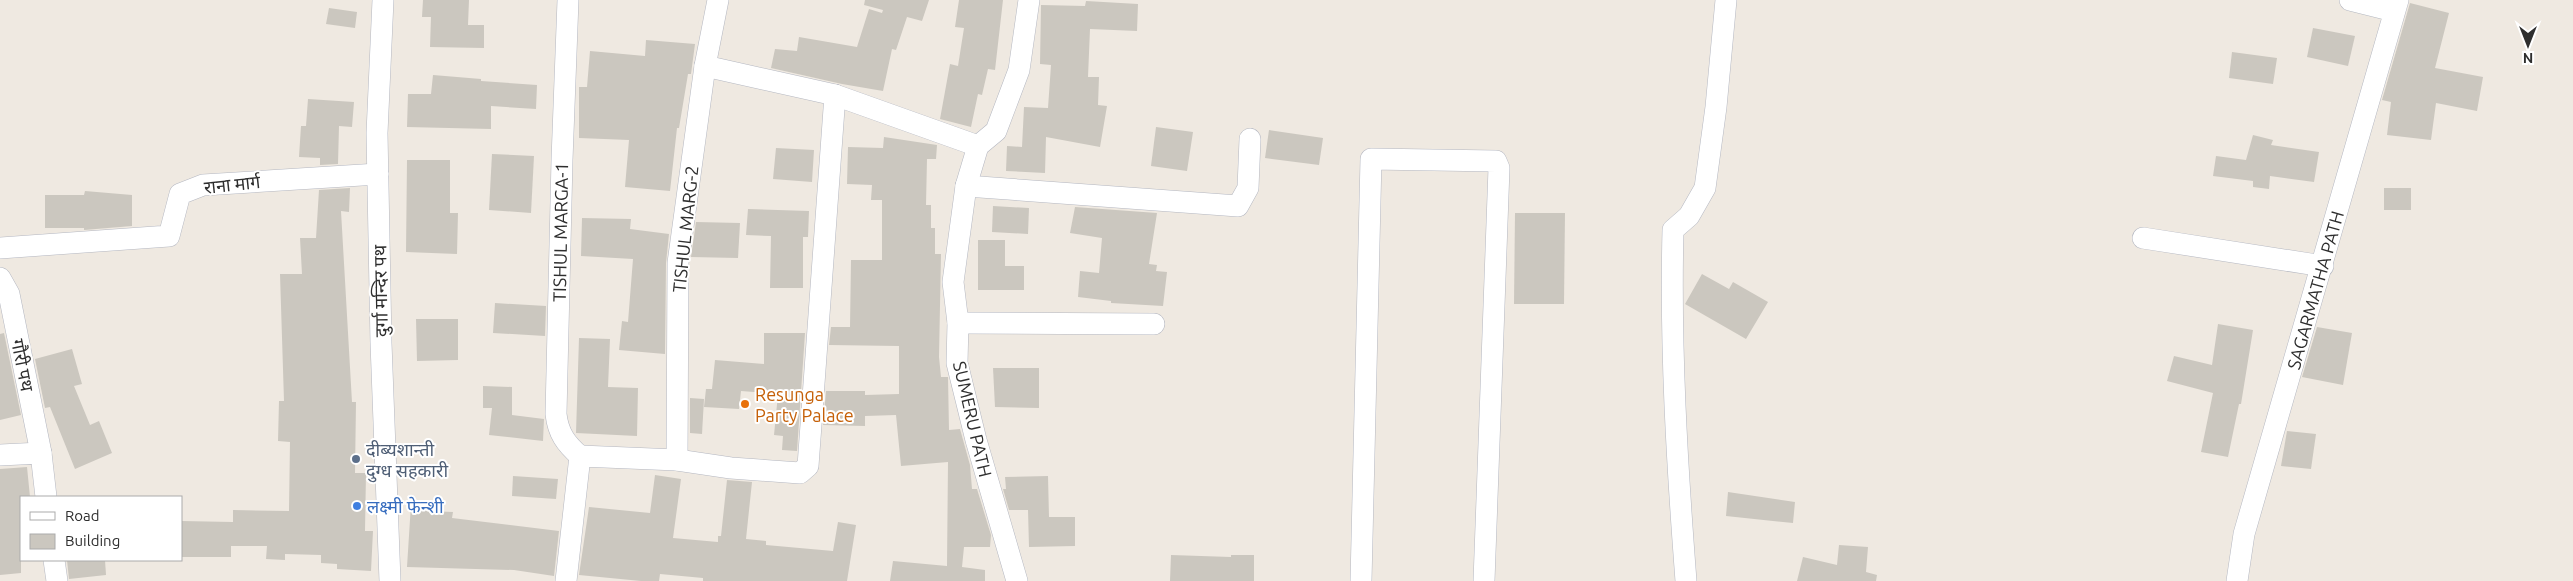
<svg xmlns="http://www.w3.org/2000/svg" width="2573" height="581" font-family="Ubuntu,'Noto Sans Devanagari',sans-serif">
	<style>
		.building { fill: #cbc7bf }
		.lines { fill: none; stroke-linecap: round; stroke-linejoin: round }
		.minor-casing { stroke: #b4b7c1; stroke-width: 22 }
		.minor { stroke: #fff; stroke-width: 21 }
		.food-dot { fill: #e8710a; stroke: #fff; stroke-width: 2 }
		.service-dot { fill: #5c6f8a; stroke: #fff; stroke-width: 2 }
		.shop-dot { fill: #3f7fe0; stroke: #fff; stroke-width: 2 }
		.labels { text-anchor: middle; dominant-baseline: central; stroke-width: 4; stroke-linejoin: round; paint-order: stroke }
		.street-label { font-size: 18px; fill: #2e2e2e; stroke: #fff }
		.food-label { font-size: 18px; fill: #c56008; stroke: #fff; text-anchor: start }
		.service-label { font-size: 18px; fill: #4e5e75; stroke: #fff; text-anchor: start }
		.shop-label { font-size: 18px; fill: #366cbe; stroke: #fff; text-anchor: start }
	</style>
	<rect width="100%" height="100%" fill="#efe9e1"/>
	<g class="building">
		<path d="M423,0H469L468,25H484V48L430,47L431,17H422Z"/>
		<path d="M865,0H929L922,21L907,17L896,50L892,49L883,91L842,84L771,68L775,49L797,51L799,37L857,47L869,9L882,13L883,10L864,5Z"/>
		<path d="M959,0H1003L995,70L988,69L982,95L978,94L971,127L940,119L950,64L958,66L964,28L955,27Z"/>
		<path d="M1086,1L1138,4L1137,31L1090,29L1088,77H1099L1098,105L1107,106L1100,147L1046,137L1045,173L1006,171L1007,146L1022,147L1024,107L1048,108L1051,65L1040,64L1041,5L1085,6Z"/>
		<path d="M2410,3L2449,13L2435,68L2483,77L2477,111L2436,103L2431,140L2387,135L2391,102L2382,100Z"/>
		<path d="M329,8L357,12L355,28L326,24Z"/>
		<path d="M2313,28L2355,36L2348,66L2307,57Z"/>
		<path d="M646,40L695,44L691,74H688L679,128H677L670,191L625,187L629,140L579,138V87H587L590,51L645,56Z"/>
		<path d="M2232,52L2277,58L2273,84L2229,78Z"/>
		<path d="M433,75L481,79V81L537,85L536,109L491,106V129L407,127L408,94H431Z"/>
		<path d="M308,99L354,102L352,127L339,126L338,164L320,165V158L299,157L301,126H306Z"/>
		<path d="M1156,127L1193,132L1187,171L1151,166Z"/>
		<path d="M1269,130L1323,138L1319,165L1265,158Z"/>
		<path d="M2253,135L2273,140L2271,145L2319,152L2314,182L2270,176L2269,189L2253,187V181L2213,176L2216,156L2246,160Z"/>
		<path d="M884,137L937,145L936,159H927L926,205H931V228H935V254H941L939,357L941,377H948L949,430L960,429L970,465L972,489H977L991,535L990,547H964L962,567L985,570V581H890L893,561L947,566L948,462L901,466L896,415L865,416V426L823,425L826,391H865V395L899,394V346L829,345L831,327H850L851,260H882V200H871L872,185L847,184L848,147L883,148Z"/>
		<path d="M776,148L814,150L812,182L773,179Z"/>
		<path d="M492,154L534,156L531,213L489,210Z"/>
		<path d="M407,160H450V213H458L457,254L406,252Z"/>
		<path d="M350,188L349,212L341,211L352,402H356L355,473H366L365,531H373L371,571L337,569V564L321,563V555L285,554V560L266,559L267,546H231V557H181V521L233,522V510L289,511L290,442L278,441L279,401H284L280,274H302L300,238H316L319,190Z"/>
		<rect x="2384" y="188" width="27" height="22"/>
		<path d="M85,191L132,195V226L84,230V228H45V195H84Z"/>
		<path d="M993,206L1029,208L1028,234L992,232Z"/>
		<path d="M1075,207L1157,213L1149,264L1157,265L1156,271L1167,272L1163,306L1111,303V301L1078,297L1080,271L1099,273L1102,238L1070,233Z"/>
		<path d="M748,209L809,211L808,237H803V288H770L771,236L746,235Z"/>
		<path d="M1515,213H1565L1564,304H1514Z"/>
		<path d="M582,218L631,219L630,229L669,234L666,263L665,354L619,350L622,321L628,322L633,259L581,256Z"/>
		<path d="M696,222L740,223L738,258L691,257Z"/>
		<path d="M978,240H1005V266H1024V290H978Z"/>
		<path d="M1702,274L1729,289L1733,282L1768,302L1746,339L1685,304Z"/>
		<path d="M495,303L546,306L545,336L493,333Z"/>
		<path d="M416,319H458V360L417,361Z"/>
		<path d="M2218,324L2253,330L2241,404H2239L2228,457L2201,452L2213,393L2167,381L2174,356L2212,365Z"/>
		<path d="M2317,327L2352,333L2343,385L2302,377Z"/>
		<path d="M4,333L21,415L0,420V334Z"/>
		<path d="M764,333H805L797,451L782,450L783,436L774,435L778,394L741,391L739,409L704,407L706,389H712L715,360L764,364Z"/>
		<path d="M579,338L610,339L608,387L638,388L637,436L576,433Z"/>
		<path d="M72,349L82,384L74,386L90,425L99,421L112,453L75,469L50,407L45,408L35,359Z"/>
		<path d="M993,368H1039V408L995,407Z"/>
		<path d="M483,386L512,387V415L544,419L543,441L489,435L492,408H483Z"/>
		<path d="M690,398L704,399L702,434L690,433Z"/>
		<path d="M2287,431L2316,434L2311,469L2281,466Z"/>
		<path d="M27,467L30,497H21V573L0,575V469Z"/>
		<path d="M655,475L681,479L673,538L718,542V536H721L727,480L752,482L746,539L766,541V545L833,551L838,522L856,525L847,581H703V578L660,574L659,581H641L579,575L589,507L650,513Z"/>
		<path d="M513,476L558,479L556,499L512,496Z"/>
		<path d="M1048,476L1049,517H1075V546L1029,547L1028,510H1009L1003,489H1006L1005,477Z"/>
		<path d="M1728,492L1795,502L1793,523L1726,516Z"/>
		<path d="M411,504L427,505V511L453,512L452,518L559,531L554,576L514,570L407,567Z"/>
		<path d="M1839,545L1868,547L1866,572L1877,575L1876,581H1797L1803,557L1837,565Z"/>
		<path d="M1171,555L1231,557V555H1254V581H1170Z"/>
		<path d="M67,560H105L106,575L69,579Z"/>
	</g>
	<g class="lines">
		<defs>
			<g id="minor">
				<path d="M383,0L377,133L381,343L390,581"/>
				<path d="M568,0L562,160L556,414C558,433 566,444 580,456"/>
				<path d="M2350,0L2394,11"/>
				<path d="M705,66L835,95L978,146"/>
				<path d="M966,186L1238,206L1248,188L1250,139"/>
				<path d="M2143,238L2323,266"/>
				<path d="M0,248L169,236L180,194L203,185L378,174"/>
				<path d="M0,278L9,294L41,453"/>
				<path d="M958,323L1154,324"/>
				<path d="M0,455L41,453L46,497"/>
				<path d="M677,460L678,263L705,66L718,0"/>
				<path d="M54,560L57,581"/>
				<path d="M566,581L580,456L677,460L731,468L800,473L808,466L835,95"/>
				<path d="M1017,581L976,440L957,363L958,323L953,282L966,186L978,146L996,131L1019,70L1029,0"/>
				<path d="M1361,581L1371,159L1496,161L1499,168L1484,581"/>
				<path d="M1686,581C1677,464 1670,347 1673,230L1689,216L1705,188L1716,107L1726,0"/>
				<path d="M2237,581L2244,534L2398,0"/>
			</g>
		</defs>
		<use href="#minor" class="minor-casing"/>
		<use href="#minor" class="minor"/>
	</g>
	<circle class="food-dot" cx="745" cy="404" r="5"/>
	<circle class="service-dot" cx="356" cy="459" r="5"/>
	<circle class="shop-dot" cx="357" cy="506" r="5"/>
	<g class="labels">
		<g class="street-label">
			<text transform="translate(232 184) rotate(-6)">राना मार्ग</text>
			<text transform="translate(685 229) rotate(-84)">TISHUL MARG-2</text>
			<text transform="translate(560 232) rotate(-89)">TISHUL MARGA-1</text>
			<text transform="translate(2315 290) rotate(-74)">SAGARMATHA PATH</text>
			<text transform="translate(380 291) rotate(-91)">दुर्गा मन्दिर पथ</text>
			<text transform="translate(23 365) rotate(79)">गौरी पथ</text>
			<text transform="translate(973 419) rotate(77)">SUMERU PATH</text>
		</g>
		<g class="food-label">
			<text x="755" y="394">Resunga<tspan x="755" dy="21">Party Palace</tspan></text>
		</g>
		<g class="service-label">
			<text x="366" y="449">दीब्यशान्ती<tspan x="366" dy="21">दुग्ध सहकारी</tspan></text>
		</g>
		<g class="shop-label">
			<text x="367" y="506">लक्ष्मी फेन्शी</text>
		</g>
	</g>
	<rect x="20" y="496" width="162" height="65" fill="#ffffff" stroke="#ababab"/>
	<rect x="30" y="512" width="25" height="8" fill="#ffffff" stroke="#ababab"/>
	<text x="65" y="521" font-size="15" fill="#2e2e2e">Road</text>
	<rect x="30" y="534" width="25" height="15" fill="#cbc7bf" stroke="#ababab"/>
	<text x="65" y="546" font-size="15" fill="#2e2e2e">Building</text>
	<g transform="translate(2528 45) rotate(180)" stroke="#ffffff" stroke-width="4" paint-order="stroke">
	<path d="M0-4L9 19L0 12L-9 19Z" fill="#2e2e2e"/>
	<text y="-8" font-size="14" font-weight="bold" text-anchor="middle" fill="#2e2e2e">N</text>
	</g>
</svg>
